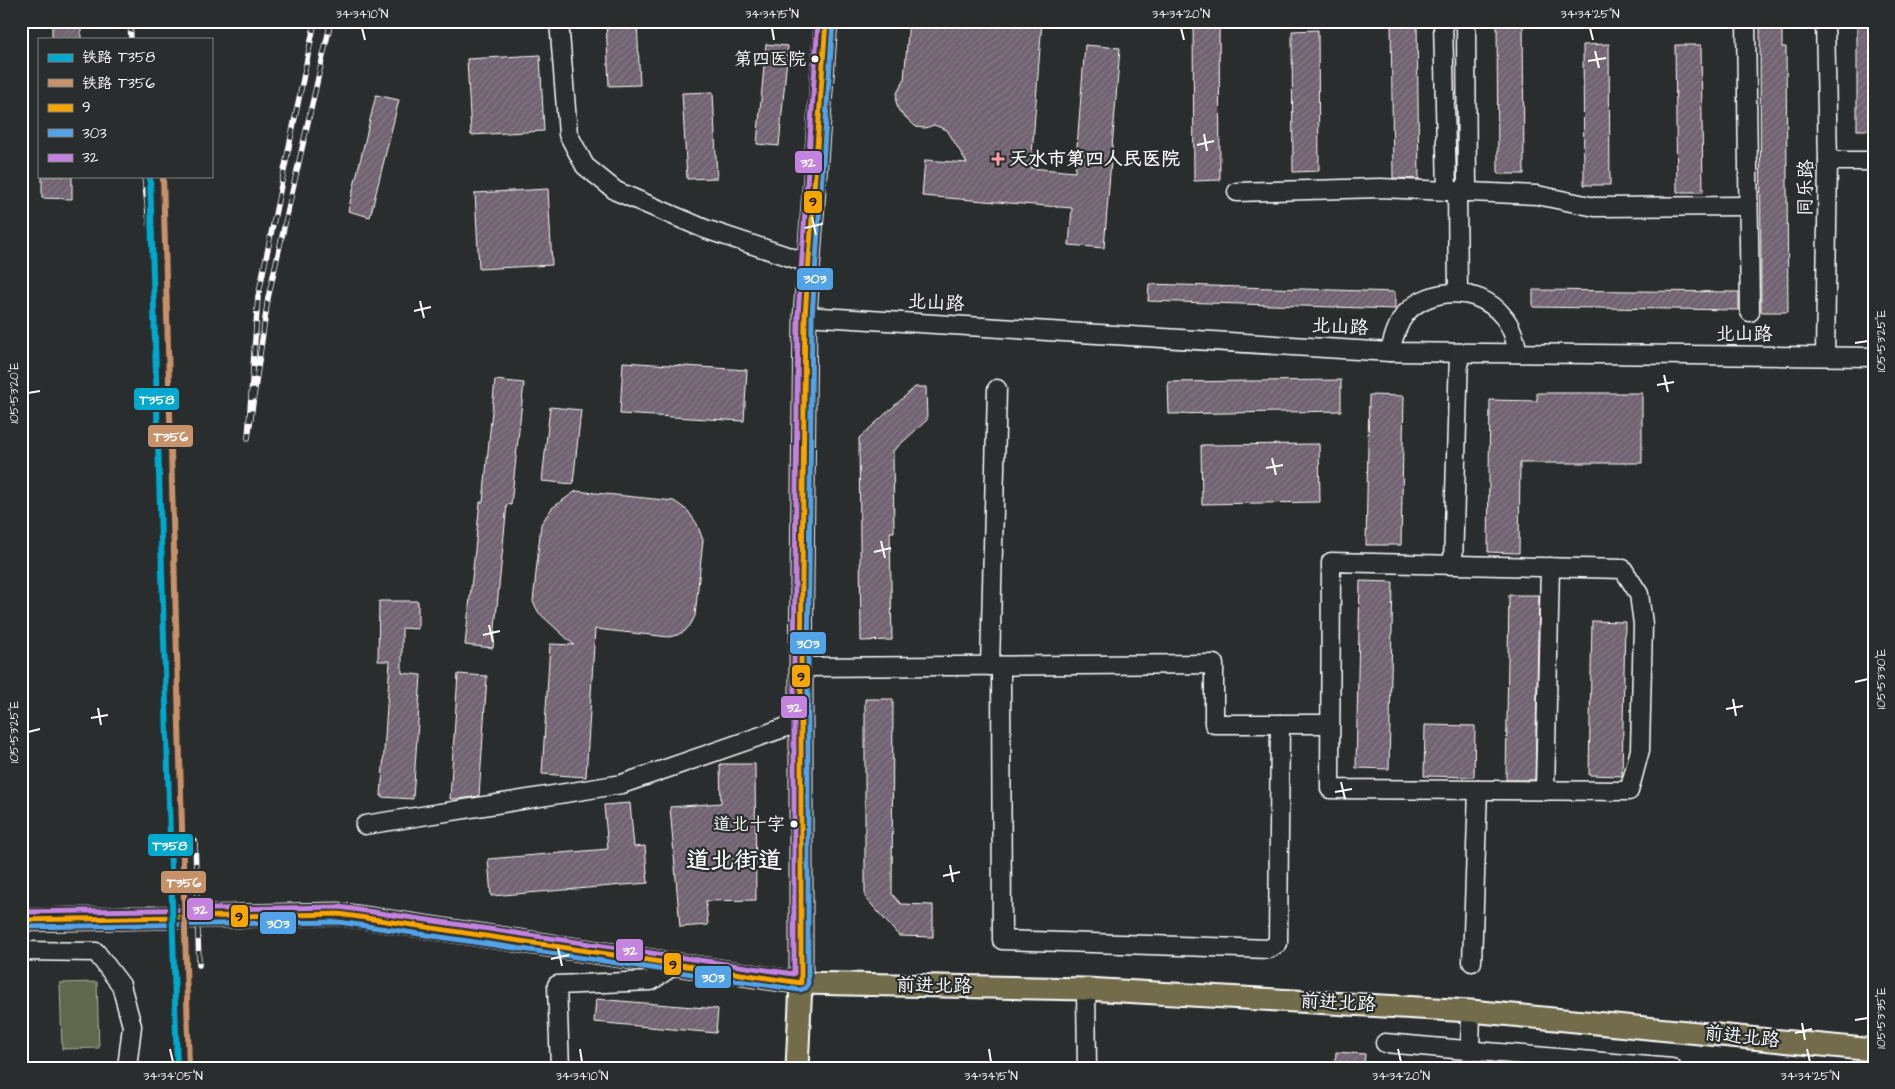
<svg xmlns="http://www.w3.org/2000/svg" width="1895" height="1089" font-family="'Architects Daughter','LXGW WenKai TC',sans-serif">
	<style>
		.pitch { fill: #5e674e; stroke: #aeb3a6 }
		.building { fill: url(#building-hatch); stroke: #fff }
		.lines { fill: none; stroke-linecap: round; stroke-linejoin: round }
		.minor-casing { stroke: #fff; stroke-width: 21 }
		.major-casing { stroke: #fff; stroke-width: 25 }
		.minor { stroke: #2a2d2e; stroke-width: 18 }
		.major { stroke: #736c4b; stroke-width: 21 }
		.rail-casing { stroke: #fff; stroke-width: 5.5 }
		.rail { stroke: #2a2d2e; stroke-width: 4; stroke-dasharray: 11; stroke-linecap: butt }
		.bus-1-casing { stroke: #2a2d2e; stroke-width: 9 }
		.bus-2-casing { stroke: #2a2d2e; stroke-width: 9 }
		.bus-3-casing { stroke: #2a2d2e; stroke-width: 9 }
		.bus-1 { stroke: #f7a600; stroke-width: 5 }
		.bus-2 { stroke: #53a3e8; stroke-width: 5 }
		.bus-3 { stroke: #c483df; stroke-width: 5 }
		.rail-1-casing { stroke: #2a2d2e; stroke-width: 10 }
		.rail-2-casing { stroke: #2a2d2e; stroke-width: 10 }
		.rail-1 { stroke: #00a9ce; stroke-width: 6 }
		.rail-2 { stroke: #c7916a; stroke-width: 6 }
		.ticks { fill: none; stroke: #fff; stroke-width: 2 }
		.bus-dot { fill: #fff; stroke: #2a2d2e; stroke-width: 2 }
		.poi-dot { fill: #ff9aa2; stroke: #2a2d2e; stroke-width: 2 }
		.labels { text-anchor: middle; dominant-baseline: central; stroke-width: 4.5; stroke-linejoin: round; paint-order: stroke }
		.bus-label { font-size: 18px; fill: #fff; stroke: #2a2d2e; text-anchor: end }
		.poi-label { font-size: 19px; font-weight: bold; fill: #fff; stroke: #2a2d2e; text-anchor: start }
		.street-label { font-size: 19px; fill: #fff; stroke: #2a2d2e }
		.district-label { font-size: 24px; font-weight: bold; fill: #fff; stroke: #2a2d2e }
		.line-badge { stroke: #2a2d2e; stroke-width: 2 }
		.badge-label { font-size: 14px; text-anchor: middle; font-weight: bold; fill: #fff }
		.pale-badge-label { font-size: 14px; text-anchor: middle; font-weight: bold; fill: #111 }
		.neatline { fill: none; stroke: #fff; stroke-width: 2 }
		.ticks-label { font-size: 12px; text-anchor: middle; fill: #fff }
	</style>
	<defs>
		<pattern id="building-hatch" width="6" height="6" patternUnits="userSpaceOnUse" patternTransform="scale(1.25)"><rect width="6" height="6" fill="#706270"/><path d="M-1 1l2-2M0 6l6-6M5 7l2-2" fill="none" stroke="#857a85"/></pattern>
	</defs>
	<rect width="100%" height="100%" fill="#2a2d2e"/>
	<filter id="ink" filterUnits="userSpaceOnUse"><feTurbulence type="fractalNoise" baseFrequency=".02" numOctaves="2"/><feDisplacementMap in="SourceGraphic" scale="10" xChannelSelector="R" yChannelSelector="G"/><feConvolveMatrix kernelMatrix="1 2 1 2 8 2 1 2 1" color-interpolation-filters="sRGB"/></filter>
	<g filter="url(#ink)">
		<path class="pitch" d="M97,982L99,1048L62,1049L60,983Z"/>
		<g class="building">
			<rect x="52" y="21" width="29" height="18"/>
			<path d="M606,21H637L640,85L609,86Z"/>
			<path d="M909,21H1042L1031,168L1075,172L1085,45L1120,48L1104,248L1069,245L1072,208L922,196L925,160L967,163L947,130L934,125L925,128L916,127L899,111L896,102L897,93L904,80Z"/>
			<path d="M1193,21H1219L1220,180L1194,181Z"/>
			<path d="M1391,21H1417L1419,179L1393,178Z"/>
			<path d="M1497,21H1523L1524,174H1498Z"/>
			<path d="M1760,21H1782V47H1786L1788,312H1762L1761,310Z"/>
			<rect x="1857" y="21" width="17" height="109"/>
			<path d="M1318,30L1319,171L1293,172L1292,31Z"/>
			<path d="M766,44L788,46L779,146L757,144Z"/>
			<path d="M1609,44L1610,185H1584L1583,45Z"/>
			<path d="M1675,45H1701L1703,192H1677Z"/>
			<path d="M540,55L544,131L471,135L467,59Z"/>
			<path d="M713,92L717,178L687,179L682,93Z"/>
			<path d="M376,95L399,100L370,217L348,211Z"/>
			<path d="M42,176H72V199L42,198Z"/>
			<path d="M548,189L552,265L479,269L475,193Z"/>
			<path d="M1149,284L1395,292V309L1148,301Z"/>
			<path d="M1533,290L1739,292V310L1533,307Z"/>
			<path d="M623,362L747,370L744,421L620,414Z"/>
			<path d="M495,380L524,383L511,505L507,504L493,648L465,645L480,502H483Z"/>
			<path d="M1341,380V411L1169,414L1168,382Z"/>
			<path d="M915,387H926L927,420L893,451L894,532H890L892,640L861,641L859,438Z"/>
			<path d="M1537,393H1642V463H1520L1519,553L1488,552L1490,400L1537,401Z"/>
			<path d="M1369,395L1404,396L1401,545H1366Z"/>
			<path d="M550,407L581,410L573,484L542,481Z"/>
			<path d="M1319,444L1320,502L1202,504L1201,445Z"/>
			<path d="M576,491L674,501L688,511L697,524L703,540L695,616L691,624L685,631L677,635L669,637L595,629L586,777L542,774L550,644L574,645L539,613L533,602L541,524L552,508Z"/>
			<path d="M1360,581L1393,582L1389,769L1356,768Z"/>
			<path d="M1509,595H1539L1535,780H1506Z"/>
			<path d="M379,601H418V629L402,628V673L421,675L413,799L381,797L390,661H378Z"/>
			<path d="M1592,621L1625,622L1622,776L1589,775Z"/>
			<path d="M458,674L487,676L479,796L459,799H450Z"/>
			<path d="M865,699H893L892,894L901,904L933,905V937L899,936L865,897Z"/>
			<path d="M1425,725L1475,726L1474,777L1424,776Z"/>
			<path d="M720,764H755L756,900L706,901L708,925L680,927L670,807L721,803Z"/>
			<path d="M630,803L634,847L645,846L648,883L491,896L488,859L608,849L604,805Z"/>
			<path d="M596,999L718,1009L716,1033L594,1022Z"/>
			<path d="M1336,1052L1365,1054L1364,1068H1335Z"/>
		</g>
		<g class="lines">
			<defs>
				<g id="minor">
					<path d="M559,21L568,134L585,166L616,191L705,229L808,263"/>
					<path d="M1443,21L1447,191"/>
					<path d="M1466,21L1467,192"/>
					<path d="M1746,21L1750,312"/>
					<path d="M1825,21L1828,161L1825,356"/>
					<path d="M1828,161H1874"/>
					<path d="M1457,191L1458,293"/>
					<path d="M1237,192L1380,188L1537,195L1595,207L1748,206"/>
					<path d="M805,316L1390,352L1874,357"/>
					<path d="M1390,352C1393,338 1397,324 1406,313C1431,286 1479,287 1502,315C1512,326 1515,339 1518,353"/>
					<path d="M1331,562L1623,569L1639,594L1643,624L1640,750L1629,791L1330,789Z"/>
					<path d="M1453,565L1459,353"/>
					<path d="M990,666L997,389"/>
					<path d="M1001,666L1002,940L1269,949L1278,943L1280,724"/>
					<path d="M801,667L1214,664V724H1330"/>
					<path d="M1545,791L1550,567"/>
					<path d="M365,825L622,784L801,722"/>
					<path d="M21,951L96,952L121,985L132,1026L127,1068"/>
					<path d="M1472,962L1478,790"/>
					<path d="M1086,989L1087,1068"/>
					<path d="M1385,1043L1672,1068"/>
					<path d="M1470,1050L1471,1011"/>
					<path d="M560,1068L557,985L651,981L676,964"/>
				</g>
				<g id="major">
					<path d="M21,920L339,914L801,983L1086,989L1471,1011L1874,1050"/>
					<path d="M797,1068L801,983V667L805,316L826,21"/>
				</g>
			</defs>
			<use href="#minor" class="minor-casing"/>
			<use href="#major" class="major-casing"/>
			<use href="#minor" class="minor"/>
			<use href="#major" class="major"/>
			<defs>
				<g id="rail">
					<path d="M130,21L131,39"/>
					<path d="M315,21L258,297L248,438L268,298L331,21"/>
					<path d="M144,176L152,250"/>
					<path d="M195,841L199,965"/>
				</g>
			</defs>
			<use href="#rail" class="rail-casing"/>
			<use href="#rail" class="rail"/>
			<defs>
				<path id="bus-1" d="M21,920L339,914L801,983V667L805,316L826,21"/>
				<path id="bus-2" d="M21,927L339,922L800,990L806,988L808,983V667L812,316L833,22"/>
				<path id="bus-3" d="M21,912L339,907L794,974V667L798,316L818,21"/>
			</defs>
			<use href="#bus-1" class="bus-1-casing"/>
			<use href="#bus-2" class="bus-2-casing"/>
			<use href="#bus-3" class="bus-3-casing"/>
			<use href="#bus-1" class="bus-1"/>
			<use href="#bus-2" class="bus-2"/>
			<use href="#bus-3" class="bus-3"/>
			<defs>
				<path id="rail-1" d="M150,176L177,1068"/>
				<path id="rail-2" d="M163,176L189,1068"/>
			</defs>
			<use href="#rail-1" class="rail-1-casing"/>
			<use href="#rail-2" class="rail-2-casing"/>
			<use href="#rail-1" class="rail-1"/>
			<use href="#rail-2" class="rail-2"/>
		</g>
	</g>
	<path class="ticks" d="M362,28L365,40M772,28L774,40M1181,28L1184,40M1590,28L1593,40M1595,51L1599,68M1588,61L1606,58M1204,134L1207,151M1197,145L1214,141M812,217L816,235M805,228L822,224M420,301L424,318M414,311L431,307M1855,343L1868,341M1664,375L1668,392M1657,385L1674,382M28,393L40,391M1272,458L1276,475M1266,468L1283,465M881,541L885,558M874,552L891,548M489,625L493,642M483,635L500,631M1855,682L1868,679M1733,699L1736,716M98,708L101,725M1726,709L1743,706M91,718L108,715M28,732L40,729M1341,782L1345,799M1335,792L1352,789M950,865L953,882M943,876L960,872M558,948L562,966M551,959L569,955M1855,1020L1868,1018M1802,1023L1805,1040M1795,1033L1812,1029M170,1049L173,1062M580,1049L582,1062M989,1049L991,1062M1398,1049L1401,1062M1807,1049L1810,1062"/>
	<g class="bus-dot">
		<circle cx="815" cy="59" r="4.5"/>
		<circle cx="794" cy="824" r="4.5"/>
	</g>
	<path class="poi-dot" d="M995.5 151.5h5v5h5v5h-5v5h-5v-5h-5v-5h5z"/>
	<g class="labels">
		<g class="bus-label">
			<text x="806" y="59">第四医院</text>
			<text x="785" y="824">道北十字</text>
		</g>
		<g class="poi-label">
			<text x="1009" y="159">天水市第四人民医院</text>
		</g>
		<g class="street-label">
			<text transform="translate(1806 188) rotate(-89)">同乐路</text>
			<text transform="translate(936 303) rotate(3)">北山路</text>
			<text transform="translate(1340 327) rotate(3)">北山路</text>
			<text x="1744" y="334">北山路</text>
			<text transform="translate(934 986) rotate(1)">前进北路</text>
			<text transform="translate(1338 1003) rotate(3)">前进北路</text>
			<text transform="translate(1742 1037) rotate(6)">前进北路</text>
		</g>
		<g class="district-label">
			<text x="734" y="861">道北街道</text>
		</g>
	</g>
	<g class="line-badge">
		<rect x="794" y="150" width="29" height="24" rx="5" fill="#c483df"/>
		<rect x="803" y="190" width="20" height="24" rx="5" fill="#f7a600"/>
		<rect x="796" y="267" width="38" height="24" rx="5" fill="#53a3e8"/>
		<rect x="133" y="387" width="47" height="24" rx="5" fill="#00a9ce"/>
		<rect x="147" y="424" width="47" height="24" rx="5" fill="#c7916a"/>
		<rect x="789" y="631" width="38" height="24" rx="5" fill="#53a3e8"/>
		<rect x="791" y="664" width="20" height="24" rx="5" fill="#f7a600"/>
		<rect x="780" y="695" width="28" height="24" rx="5" fill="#c483df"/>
		<rect x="147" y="833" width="47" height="24" rx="5" fill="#00a9ce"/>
		<rect x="160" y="870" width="47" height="24" rx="5" fill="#c7916a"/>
		<rect x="186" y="897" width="28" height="24" rx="5" fill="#c483df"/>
		<rect x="230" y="904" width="19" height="24" rx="5" fill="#f7a600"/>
		<rect x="259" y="911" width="38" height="24" rx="5" fill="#53a3e8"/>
		<rect x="615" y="938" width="29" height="24" rx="5" fill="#c483df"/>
		<rect x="663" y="952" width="19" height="24" rx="5" fill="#f7a600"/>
		<rect x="694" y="965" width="38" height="24" rx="5" fill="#53a3e8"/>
	</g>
	<g class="badge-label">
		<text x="808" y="167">32</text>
		<text x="815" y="283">303</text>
		<text x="157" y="404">T358</text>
		<text x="171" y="441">T356</text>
		<text x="808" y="648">303</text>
		<text x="794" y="712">32</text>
		<text x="170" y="850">T358</text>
		<text x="184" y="887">T356</text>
		<text x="200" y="914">32</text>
		<text x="278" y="928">303</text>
		<text x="630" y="955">32</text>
		<text x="713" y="982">303</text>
	</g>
	<g class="pale-badge-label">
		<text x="813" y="206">9</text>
		<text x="801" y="681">9</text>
		<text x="239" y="921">9</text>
		<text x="673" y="969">9</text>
	</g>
	<rect width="1895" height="1089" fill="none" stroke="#2a2d2e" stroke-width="55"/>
	<rect x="38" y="38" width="175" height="140" fill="#2a2d2e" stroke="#7f8182"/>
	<rect x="48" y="54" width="25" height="8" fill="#00a9ce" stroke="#7f8182"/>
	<text x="82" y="62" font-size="15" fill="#ffffff">铁路 T358</text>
	<rect x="48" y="79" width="25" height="8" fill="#c7916a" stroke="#7f8182"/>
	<text x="82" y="88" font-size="15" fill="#ffffff">铁路 T356</text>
	<rect x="48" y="104" width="25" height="8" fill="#f7a600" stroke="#7f8182"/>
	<text x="82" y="112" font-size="15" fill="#ffffff">9</text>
	<rect x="48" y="129" width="25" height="8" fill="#53a3e8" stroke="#7f8182"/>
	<text x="82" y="138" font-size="15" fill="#ffffff">303</text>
	<rect x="48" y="154" width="25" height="8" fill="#c483df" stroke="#7f8182"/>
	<text x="82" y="162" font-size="15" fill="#ffffff">32</text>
	<rect x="28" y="28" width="1840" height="1034" class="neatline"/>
	<g class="ticks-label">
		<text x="362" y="18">34°34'10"N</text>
		<text x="772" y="18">34°34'15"N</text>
		<text x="1181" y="18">34°34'20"N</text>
		<text x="1590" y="18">34°34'25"N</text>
		<text transform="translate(1881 341) rotate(-90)" y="4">105°53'25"E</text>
		<text transform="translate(14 393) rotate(-90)" y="4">105°53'20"E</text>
		<text transform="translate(1881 679) rotate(-90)" y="4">105°53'30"E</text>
		<text transform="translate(14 732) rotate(-90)" y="4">105°53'25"E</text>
		<text transform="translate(1881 1018) rotate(-90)" y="4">105°53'35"E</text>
		<text x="173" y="1080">34°34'05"N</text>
		<text x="582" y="1080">34°34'10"N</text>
		<text x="991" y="1080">34°34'15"N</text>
		<text x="1401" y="1080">34°34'20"N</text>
		<text x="1810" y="1080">34°34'25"N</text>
	</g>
</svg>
